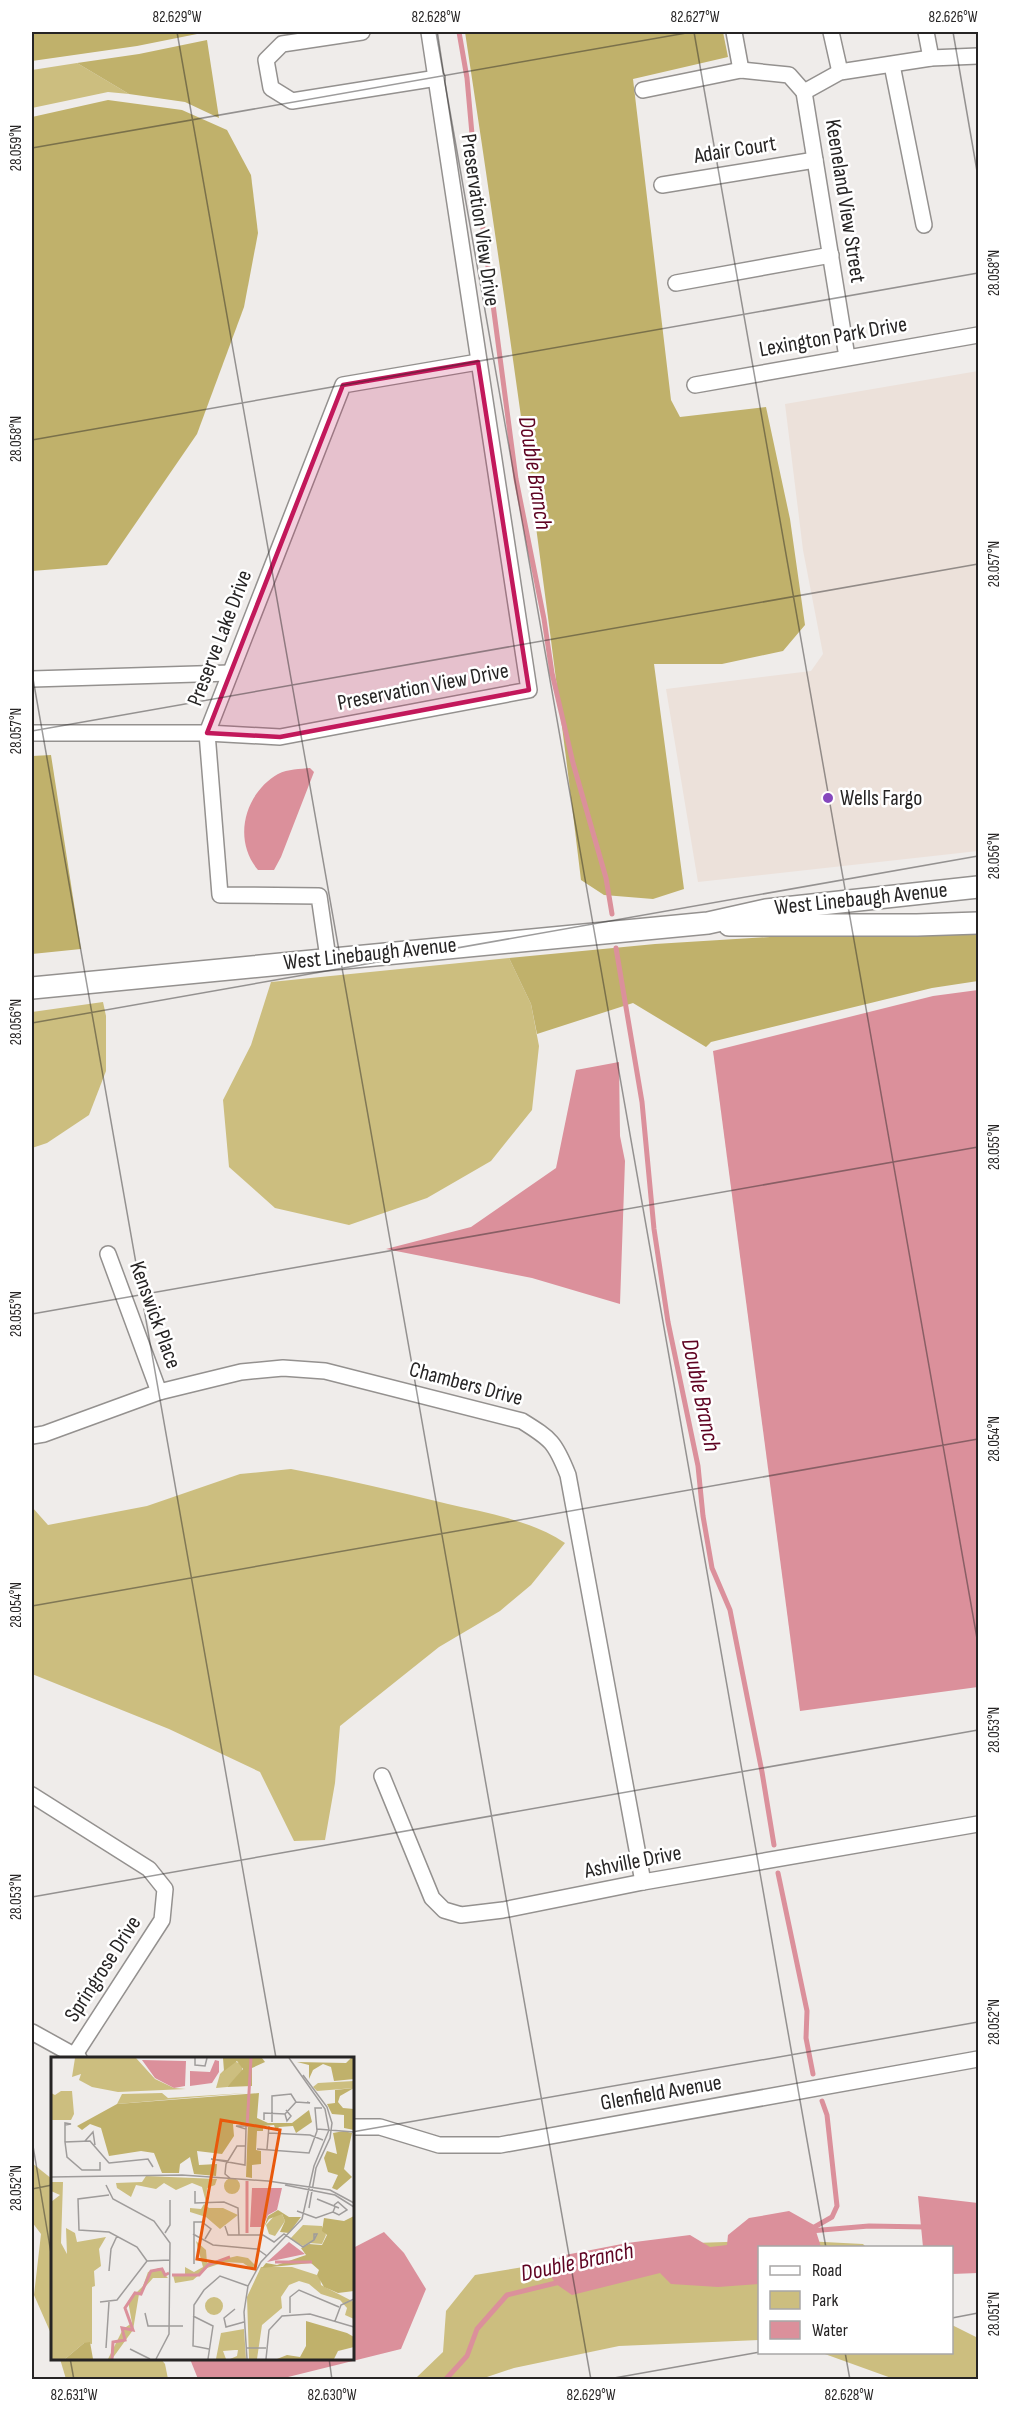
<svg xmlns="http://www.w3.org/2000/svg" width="1010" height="2411" font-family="'Sofia Sans Condensed',sans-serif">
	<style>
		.built { fill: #ece1da }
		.green { fill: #ccbe7f }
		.forest { fill: #c0b16b }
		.water { fill: #db909b }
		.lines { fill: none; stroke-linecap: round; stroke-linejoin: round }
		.stream { stroke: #db909b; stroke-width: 5 }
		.street-casing { stroke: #94918f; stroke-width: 18 }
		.secondary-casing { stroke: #94918f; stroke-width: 24 }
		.street { stroke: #fff; stroke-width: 15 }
		.secondary { stroke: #fff; stroke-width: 21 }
		.marked { fill: #c2185b; fill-opacity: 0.2; stroke: #c2185b; stroke-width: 4.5; stroke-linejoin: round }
		.ticks { fill: none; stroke: #262424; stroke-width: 1.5; stroke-opacity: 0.45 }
		.poi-dot { fill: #8648bd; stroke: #fff; stroke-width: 2 }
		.labels { text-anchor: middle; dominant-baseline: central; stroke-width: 5; stroke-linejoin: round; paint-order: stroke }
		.street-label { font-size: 22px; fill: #262424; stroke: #fff }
		.poi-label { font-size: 22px; fill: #262424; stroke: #fff; text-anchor: start }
		.water-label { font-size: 24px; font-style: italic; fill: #5f0322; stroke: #fff }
		.inset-river { fill: none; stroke: #db909b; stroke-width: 3 }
		.inset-road { fill: none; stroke: #9f9c9b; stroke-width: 1.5 }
		.view { fill: #e8590c; fill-opacity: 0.15; stroke: #e8590c; stroke-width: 3 }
		.inset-edge { fill: none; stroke: #262424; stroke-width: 3 }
		.neatline { fill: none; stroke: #262424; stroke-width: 2 }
		.ticks-label { font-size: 15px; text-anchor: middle; fill: #262424 }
	</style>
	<rect width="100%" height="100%" fill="#efecea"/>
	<path class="built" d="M978,371V851L698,882L666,689L811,671L823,654L803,550L785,404Z"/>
	<g class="green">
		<path d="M77,63L129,94L108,92L32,108V70Z"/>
		<path d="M509,958L531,1004L539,1046L532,1110L491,1161L427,1198L349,1225L275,1208L229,1167L223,1100L251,1045L271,982Z"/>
		<path d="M103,1002L106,1016V1071L89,1115L47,1143L32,1148V1012Z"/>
		<path d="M291,1469C344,1479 396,1491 448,1504C487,1513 531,1520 565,1543L531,1585L500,1611L439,1647L340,1726L335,1783L325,1840L294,1841L260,1772L169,1729L32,1674V1507L48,1525L147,1506L240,1474Z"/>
		<path d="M32,2163L52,2179V2336L34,2295L41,2234L32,2222Z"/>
		<path d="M785,2240L863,2244L866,2247L760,2248L759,2340L619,2346L514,2368L481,2379L409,2380L417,2377L443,2352L446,2311L475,2275L664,2244Z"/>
		<path d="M952,2325L978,2338V2379H894L822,2353L952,2352Z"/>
		<path d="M60,2359H161L165,2364L168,2379H66Z"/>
	</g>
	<g class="forest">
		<path d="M32,32H207L137,46L32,61Z"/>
		<path d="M465,32H723L728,57L633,79L671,400L680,417L766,407L790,519L805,625L783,651L722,664H654L684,889L653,899L604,895L581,880C547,597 508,314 465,32Z"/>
		<path d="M207,40L219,118L185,102L129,94L77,63L139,54Z"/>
		<path d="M108,100L182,110L227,130L251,175L258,233L244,307L197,434L107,565L32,571V117Z"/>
		<path d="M51,755L81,949L32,954V756Z"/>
		<path d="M978,933V981L932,988L711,1042L706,1047L633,1003L537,1034L531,1004L509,958L655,944L786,936Z"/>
	</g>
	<g class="water">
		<path d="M310,768L314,772L281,857L274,870H258C232,839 245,793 278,774C288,769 300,769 310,768Z"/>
		<path d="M978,990V1687L800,1711L713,1051L933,996Z"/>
		<path d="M619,1062L620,1136L625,1161L620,1304L532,1278L386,1249L471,1227L556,1168L576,1070Z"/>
		<path d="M918,2196L978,2203V2273L952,2274V2248L923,2247Z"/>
		<path d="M789,2211L814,2225L821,2247L760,2248L759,2284L718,2287L671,2284L660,2273L572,2295L556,2284L552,2278L560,2256L627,2243L690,2235L710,2247L727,2245L728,2235L749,2218Z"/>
		<path d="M384,2232L404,2253L426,2289L401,2349L280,2379H198L190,2359L352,2358L353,2248Z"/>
	</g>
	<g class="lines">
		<g class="stream">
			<path d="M459,32L467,78L475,168L516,479L544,619L552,673L573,763L606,878L612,914"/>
			<path d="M616,948L642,1102L654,1229L668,1322L698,1466L703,1516L712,1568L730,1610L762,1772L774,1845"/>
			<path d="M778,1873L807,2011L806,2038L813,2074"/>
			<path d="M811,2229L832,2217L837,2206L827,2115L822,2101"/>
			<path d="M810,2231L869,2226L926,2227"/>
			<path d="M445,2380L467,2356L477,2329L507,2295L560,2282"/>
		</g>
		<defs>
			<g id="street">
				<path d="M362,32L282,44L266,60L271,88L292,101L437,78"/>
				<path d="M734,32L741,70"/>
				<path d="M831,32L840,72"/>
				<path d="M926,32L931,58"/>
				<path d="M892,65L924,225"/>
				<path d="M643,90L741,70L789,75L804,92"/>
				<path d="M662,185L815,160"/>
				<path d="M676,283L831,255"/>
				<path d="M847,357L804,92L840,72L931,58L978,56"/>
				<path d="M695,385L978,335"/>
				<path d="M32,679L230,673"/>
				<path d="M32,733H207L280,737L529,690L429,32"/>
				<path d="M328,958L319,896L220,895L207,733L343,385L478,362"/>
				<path d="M108,1254L159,1392"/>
				<path d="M32,1436L44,1434L159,1392L241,1372L283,1368L325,1371L522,1421C551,1439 555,1442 568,1475L643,1882"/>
				<path d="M382,1776L432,1898L444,1910L461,1915L503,1910L643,1882L978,1824"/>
				<path d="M32,1795L149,1869L165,1889L162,1920L74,2056"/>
				<path d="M32,2032L79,2058"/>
				<path d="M352,2127H380L439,2145H500L978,2059"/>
			</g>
			<g id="secondary">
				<path d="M729,925H917L978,923"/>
				<path d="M32,988L708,923L766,910L978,887"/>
			</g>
		</defs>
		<use href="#street" class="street-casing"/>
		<use href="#secondary" class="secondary-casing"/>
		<use href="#street" class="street"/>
		<use href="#secondary" class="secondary"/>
	</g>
	<path class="marked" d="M478,362L529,690L280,737L207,733L343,385Z"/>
	<path class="ticks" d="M177,32L591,2380M436,32L826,2248M694,32L978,1644M953,32L978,177M32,148L692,32M32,440L978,273M32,673L276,2058M32,731L978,564M32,1023L978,856M32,1314L978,1147M32,1606L978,1439M32,1897L978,1730M352,2132L978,2022M32,2140L52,2259M32,2189L52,2185M952,2318L978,2313M845,2352L850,2380M70,2358L74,2380M329,2358L332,2380M603,2380L760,2352"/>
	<circle class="poi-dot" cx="828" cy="798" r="6"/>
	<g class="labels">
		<g class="street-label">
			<text transform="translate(735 150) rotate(-9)">Adair Court</text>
			<text transform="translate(845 201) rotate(81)">Keeneland View Street</text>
			<text transform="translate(480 220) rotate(82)">Preservation View Drive</text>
			<text transform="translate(833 337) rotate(-10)">Lexington Park Drive</text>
			<text transform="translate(220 638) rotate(-69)">Preserve Lake Drive</text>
			<text transform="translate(423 687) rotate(-11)">Preservation View Drive</text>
			<text transform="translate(861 899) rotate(-6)">West Linebaugh Avenue</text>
			<text transform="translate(370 954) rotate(-6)">West Linebaugh Avenue</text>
			<text transform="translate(155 1315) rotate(70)">Kenswick Place</text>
			<text transform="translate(466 1384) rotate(15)">Chambers Drive</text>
			<text transform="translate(633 1862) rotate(-11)">Ashville Drive</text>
			<text transform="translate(103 1969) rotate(-57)">Springrose Drive</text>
			<text transform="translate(661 2093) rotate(-10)">Glenfield Avenue</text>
		</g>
		<g class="poi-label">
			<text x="840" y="798">Wells Fargo</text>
		</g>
		<g class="water-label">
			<text transform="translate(535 473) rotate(81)">Double Branch</text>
			<text transform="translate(701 1395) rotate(78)">Double Branch</text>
			<text transform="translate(577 2262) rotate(-12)">Double Branch</text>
		</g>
	</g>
	<g transform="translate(51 2057)">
		<rect width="303" height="303" fill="#efecea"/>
		<path d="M24,1H85L104,22L123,31L135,32L67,35L41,30L28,23L30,17L21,20ZM182,4L191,7V16L176,30L165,31L169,17ZM303,24V31L266,34L262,30L267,26ZM10,34H21L23,57L20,63H0V36L4,38ZM111,36L117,41L195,36L66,47L71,37ZM95,119L166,122L164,128L156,131L155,145L151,130L141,126L125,133L113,126L105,132L85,128L80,140L66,131L65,126L91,125ZM173 129a8 8 0 1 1 16 0a8 8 0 1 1-16 0ZM0,125H12L10,186L16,197L15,171L24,176L26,185L55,180L48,192L50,209L43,214L44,229L41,230V287L33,286L14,302H0V145L9,138L0,134ZM153,147L158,151H172L187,158L169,172L155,160L139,155V151L150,152ZM225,157H231L234,164L224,179L218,177L215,168ZM252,168L271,169L275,178L271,187L258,186L261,184L252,189L239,182ZM145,184L155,193L156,206L186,199L197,201L204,208L201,212L192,206L174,205L156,211L142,223L124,226L122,218H134V210L143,215L152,210ZM210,210H241L269,219L270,228L303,245V262L294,258L296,251L289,243L270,237L258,227L248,224L238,228L230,240L231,251L211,268L206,302H198L196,240ZM108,211L117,221H102L88,237L82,273L61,302H57L72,272L81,266L77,244L92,229L97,215ZM154 249a9 9 0 1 1 18 0a9 9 0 1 1-18 0ZM193,272L195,302H179L186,299L187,293H184L172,294L175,302H165L170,276Z" fill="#ccbe7f"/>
		<path d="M172,1H211L214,5L201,11V29L176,30L192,12L186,4L173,14ZM300,1H303V22L283,24L280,10L272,7L262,13L258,22V8L246,5L295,6ZM303,31L289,39L287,45L292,51L303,52V73L293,71V58L281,57L276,47L284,46V33ZM208,36L206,61L217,66H241L258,53L261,65L245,76L242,69L228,70L225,74L223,68L212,69V74H206L205,93L210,94V107L201,108V121L195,120L197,67H182L183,79L171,97L146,94L148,108L166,107L165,119L143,117L139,100L129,107L128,116H111L103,96L90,94L58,99L50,71L39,67L31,73L26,69L66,47ZM293,74L301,76L293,112L301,120L286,133L281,131L287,118L277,115L273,101L276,94L286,97L282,76ZM227,153L238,160H250L238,176L229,175L234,164L231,157L218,162L213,170L217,159ZM303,159V234L287,236L273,230L266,218L268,213L260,206L211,211L215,206L226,208L255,198L250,191L258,187L271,188L276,178L271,174L273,161L293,164ZM255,264L296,276L303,280V290L287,294L283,302H226L236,298L249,300L255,289ZM39,285L42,302H14L33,286Z" fill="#c0b16b"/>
		<path d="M91,3L135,4L134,29L123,31L104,21ZM164,3L168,4V15L161,26L139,29V14L159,15ZM201,131H231L226,153L217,158L212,170H199ZM238,185L254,197L216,205L226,196Z" fill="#db909b"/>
		<path class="inset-river" d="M196,70L200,1M196,124V176M224,205H261M121,218H148L157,208L179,200M61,302L62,285L74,283L71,271L82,273L74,251L84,236L90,237L100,214L111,212L114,218L118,216"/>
		<path class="inset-road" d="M144,1V8L154,9L156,1M252,18L276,50L281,66L279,81L265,111L258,151M234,57L236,64L240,59L235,53M213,63V56L234,57L245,45L259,46L256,45M221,65V39L240,37L245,45M14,68L20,67L14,66V85M266,72L303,75M218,76L259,78L272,83M34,84L42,75L44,88M206,92L258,96L266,74L264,51H271M216,92L218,69M177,104L160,102L194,108L195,72L185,69H195V72M49,105V113H31L16,100L14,85L39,84L58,106M58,106L97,102L102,110M0,120L131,118L217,124L279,133L303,146M180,122L174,117L175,107L186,89H194M55,128L62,142L103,164L119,186L118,277L105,302M234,128L284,138L303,150M144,134V146L173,145L187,151L188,178M58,138L27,142L28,173L58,175L86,190L96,204M266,142L288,151M246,154L265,161L282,155L284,150M282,155L288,158L296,153L287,145L283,148M174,169L177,178H212L223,185L233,177L252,190L263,183L266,177H263V183M114,176L119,168V143M142,177L162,188L206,192L216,199M143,207V165H151L160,172L154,182M58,214L60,192L66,179M49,245L66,243L96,204L119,203M184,252L173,261L175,270L193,265M94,256L97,269H132M239,256V240L248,233L288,250M142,259L162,269L157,302M284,264L290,248L303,242M55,291L58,245M195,291H215M79,292L99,302M158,292L142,289L143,248L153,233L169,219L197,229M196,302L193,255L197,229L210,205L251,162L263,109L278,73L274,52L238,1M215,302L218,273L231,259L259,257L303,270"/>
		<path class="view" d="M170,63L229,73L204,212L146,202Z"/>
		<rect width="303" height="303" class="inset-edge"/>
	</g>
	<rect width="1010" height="2411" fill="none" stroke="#ffffff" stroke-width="66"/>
	<rect x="758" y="2246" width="195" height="108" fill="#ffffff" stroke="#a8a7a7" stroke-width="1.5"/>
	<rect x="770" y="2266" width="30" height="9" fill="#ffffff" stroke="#a8a7a7" stroke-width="1.5"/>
	<text x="812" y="2276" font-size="18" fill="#262424">Road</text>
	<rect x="770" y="2291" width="30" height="18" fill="#ccbe7f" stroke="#a8a7a7" stroke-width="1.5"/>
	<text x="812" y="2306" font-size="18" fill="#262424">Park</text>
	<rect x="770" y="2321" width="30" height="18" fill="#db909b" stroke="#a8a7a7" stroke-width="1.5"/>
	<text x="812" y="2336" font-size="18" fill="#262424">Water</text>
	<rect x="33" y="33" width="944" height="2345" class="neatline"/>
	<g class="ticks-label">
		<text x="177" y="22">82.629°W</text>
		<text x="436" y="22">82.628°W</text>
		<text x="695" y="22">82.627°W</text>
		<text x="953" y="22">82.626°W</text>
		<text transform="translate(16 148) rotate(-90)" y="5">28.059°N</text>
		<text transform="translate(994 273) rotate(-90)" y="5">28.058°N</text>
		<text transform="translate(16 439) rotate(-90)" y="5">28.058°N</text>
		<text transform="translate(994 564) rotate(-90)" y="5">28.057°N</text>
		<text transform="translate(16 731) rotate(-90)" y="5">28.057°N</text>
		<text transform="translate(994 856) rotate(-90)" y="5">28.056°N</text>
		<text transform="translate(16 1022) rotate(-90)" y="5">28.056°N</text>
		<text transform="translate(994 1147) rotate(-90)" y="5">28.055°N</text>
		<text transform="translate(16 1314) rotate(-90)" y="5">28.055°N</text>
		<text transform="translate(994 1439) rotate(-90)" y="5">28.054°N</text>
		<text transform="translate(16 1605) rotate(-90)" y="5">28.054°N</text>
		<text transform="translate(994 1730) rotate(-90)" y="5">28.053°N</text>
		<text transform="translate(16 1897) rotate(-90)" y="5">28.053°N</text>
		<text transform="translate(994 2022) rotate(-90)" y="5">28.052°N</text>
		<text transform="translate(16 2188) rotate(-90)" y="5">28.052°N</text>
		<text transform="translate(994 2314) rotate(-90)" y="5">28.051°N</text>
		<text x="74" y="2400">82.631°W</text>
		<text x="332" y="2400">82.630°W</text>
		<text x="591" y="2400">82.629°W</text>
		<text x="849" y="2400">82.628°W</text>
	</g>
</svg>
